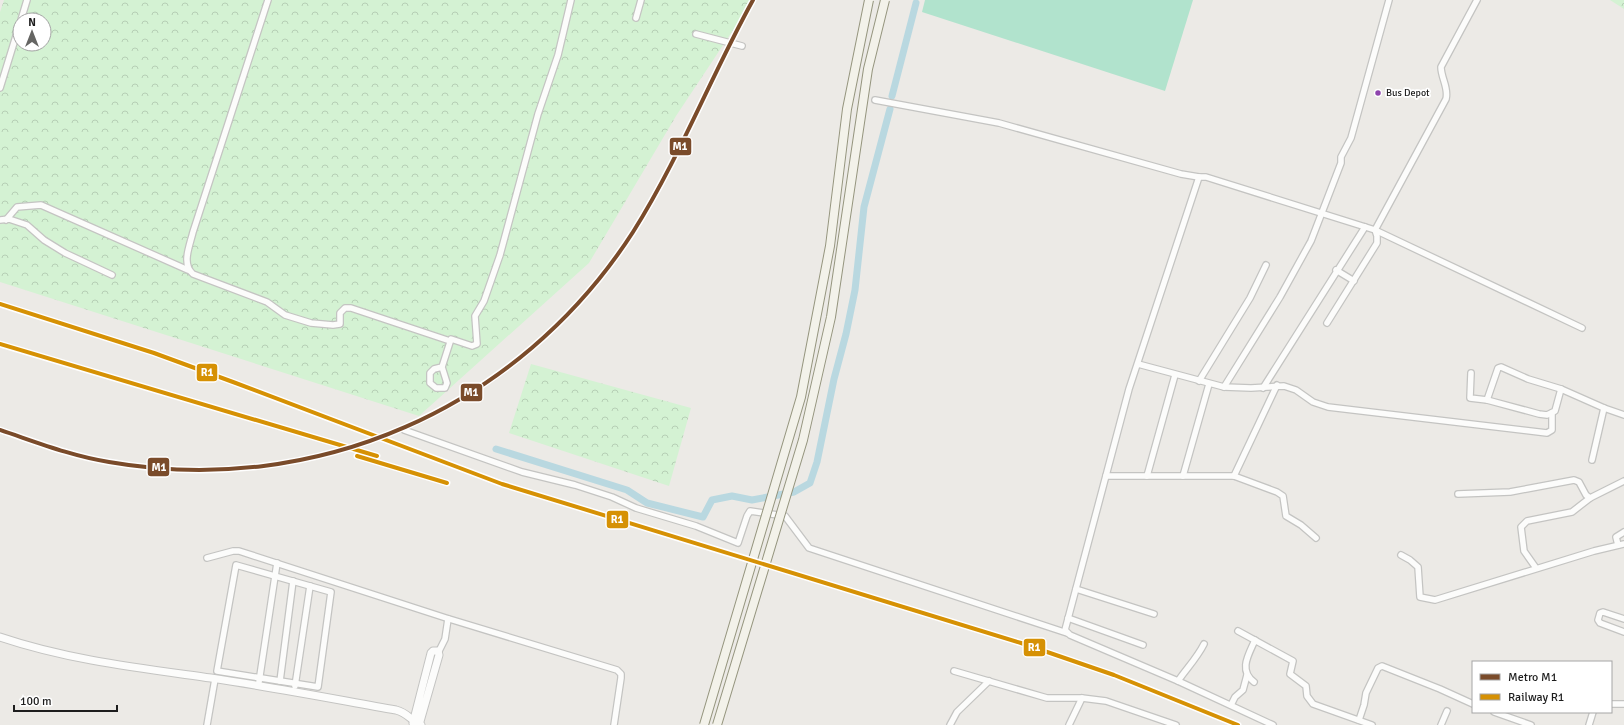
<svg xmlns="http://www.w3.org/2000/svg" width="1624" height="725" font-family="Signika,sans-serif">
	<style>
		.park { fill: url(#park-crowns); fill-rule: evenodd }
		.pitch { fill: #b1e3cd }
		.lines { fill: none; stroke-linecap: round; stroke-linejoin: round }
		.canal { stroke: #b9d8e0; stroke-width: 7 }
		.minor-casing { stroke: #c4c4c2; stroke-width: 8 }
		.tertiary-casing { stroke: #c4c4c2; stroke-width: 9 }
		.minor { stroke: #fcfcfb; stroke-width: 5.5 }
		.tertiary { stroke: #fcfcfb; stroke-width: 7 }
		.secondary-bridge-casing { stroke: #95957e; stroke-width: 10; stroke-linecap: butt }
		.secondary-bridge { stroke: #f3f2ea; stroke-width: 8 }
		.rail-1-casing { stroke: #fff; stroke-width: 7 }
		.rail-1 { stroke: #d69104; stroke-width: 4 }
		.metro-1-casing { stroke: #fff; stroke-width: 7 }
		.metro-1 { stroke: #7a4b2a; stroke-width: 4 }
		.bus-dot { fill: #8e44ad; stroke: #fff; stroke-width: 1.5 }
		.labels { text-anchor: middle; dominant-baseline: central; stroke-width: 3.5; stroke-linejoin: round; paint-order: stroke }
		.bus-label { font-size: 10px; fill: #1d1d1d; stroke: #fff; text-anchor: start }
		.line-badge { stroke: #fff; stroke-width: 1.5 }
		.badge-label { font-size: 11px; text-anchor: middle; font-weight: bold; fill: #fff }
	</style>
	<defs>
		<pattern id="park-crowns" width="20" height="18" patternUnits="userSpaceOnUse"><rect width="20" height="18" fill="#d4f2d3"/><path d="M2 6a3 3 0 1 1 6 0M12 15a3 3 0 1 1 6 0" fill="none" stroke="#b6cfb5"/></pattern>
	</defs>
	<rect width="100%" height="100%" fill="#eceae6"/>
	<g class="park">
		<path d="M4,0H753L676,116L589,263L419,416L0,282V12ZM20,20H44V44H20Z"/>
		<path d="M1610,0H1624V9Z"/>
		<path d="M531,364L691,408L669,486L509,433Z"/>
	</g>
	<path class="pitch" d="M925,0H1193L1165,91L922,12Z"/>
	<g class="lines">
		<g class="canal">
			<path d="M892,96L916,3"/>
			<path d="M496,449L627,490L647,503L703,517L712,500L732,496L752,500L794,492L810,483L817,462L834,379L846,334L855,290L864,207L890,109"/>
		</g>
		<defs>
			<g id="minor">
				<path d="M268,0L193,232C190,245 181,264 193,274L267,302L285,315L311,323L333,325L340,324V313L345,308H351L450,341"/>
				<path d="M636,18L641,0"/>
				<path d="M21,20L27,0"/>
				<path d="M696,34L742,46"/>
				<path d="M0,88L20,23"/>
				<path d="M875,100L999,123L1181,174L1199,177"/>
				<path d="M0,220L9,219L27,225L44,240L65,253L112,275"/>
				<path d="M6,220L17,207L41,205L188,270"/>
				<path d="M1375,230L1582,328"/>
				<path d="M1336,270L1354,281"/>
				<path d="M1327,323L1377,243V236L1375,230"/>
				<path d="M1138,364L1224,387L1251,388L1284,386L1296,390L1313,402L1328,407L1547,433L1552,430V413"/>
				<path d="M442,367L434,369L430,373V383L436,388H445L447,383L442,367L451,339L472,346L477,344L475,316L484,301L500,255L538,114L558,55L571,0"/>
				<path d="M1471,373L1470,398L1487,400L1539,414L1547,415L1555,411L1561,389"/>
				<path d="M1199,381L1250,298L1266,265"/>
				<path d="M1224,387L1280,297L1311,241L1341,163V157L1351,138L1389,0"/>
				<path d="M1263,388L1365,227"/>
				<path d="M1487,400L1498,368L1501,367L1528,379L1561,389L1604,408L1624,415"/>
				<path d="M404,430L522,472L575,485L612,497L636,508L696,526L738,543L747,516L750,511L785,516L809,548L1067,633"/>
				<path d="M1592,460L1604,408"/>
				<path d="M1106,476H1234L1277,492L1283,496L1286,516L1301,525L1316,538"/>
				<path d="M1147,476L1175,375"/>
				<path d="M1183,476L1209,384"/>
				<path d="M1234,476L1277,385"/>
				<path d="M1458,494L1510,492L1574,480L1579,482L1586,495L1590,498L1624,481"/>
				<path d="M1618,545L1616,537L1624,532"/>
				<path d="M1401,555L1410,560L1418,567L1420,597L1435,600L1594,551L1624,544"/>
				<path d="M207,558L233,551H239L446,618L617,670L621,674V678L614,725"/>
				<path d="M236,565L331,592L318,687L217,671Z"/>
				<path d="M1536,568L1524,551L1521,527L1527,521L1572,512L1590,498"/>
				<path d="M1076,589L1154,614"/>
				<path d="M1068,618L1143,645"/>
				<path d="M1624,619L1603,612L1600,613L1598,620L1600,623L1624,632"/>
				<path d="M1238,631L1293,661L1290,674L1306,686L1307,696L1313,704L1372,725"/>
				<path d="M439,651L445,639L448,619"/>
				<path d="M954,671L1047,698H1082L1106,701L1176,725"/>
				<path d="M280,681L293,581"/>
				<path d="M1178,681C1187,668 1197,658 1204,644"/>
				<path d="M259,682L277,563"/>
				<path d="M1254,682C1238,670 1249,654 1255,640"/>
				<path d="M295,686L310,586"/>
				<path d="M1611,704H1624"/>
				<path d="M1231,705L1235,697L1243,690L1247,675"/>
				<path d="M1494,712L1531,725"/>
				<path d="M1359,720L1364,705L1366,693L1378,668L1382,666L1440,689L1473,704"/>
				<path d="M207,725L215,679"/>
				<path d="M950,725L957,712L989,681"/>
				<path d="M1069,725L1082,698"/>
				<path d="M1273,725L1178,681L1070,635L1065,630L1129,389L1199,177H1206L1375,230L1446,99C1449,88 1441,78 1441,67L1477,0"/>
				<path d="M1441,725L1447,711"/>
				<path d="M1589,725L1593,712"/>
			</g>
			<g id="tertiary">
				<path d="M0,637C68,660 140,668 211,678C272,687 334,699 396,710C408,713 410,720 421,725"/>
				<path d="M413,723L431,653L433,651H438L439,655L419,725"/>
			</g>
		</defs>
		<use href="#minor" class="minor-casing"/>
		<use href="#tertiary" class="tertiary-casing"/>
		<use href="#minor" class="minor"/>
		<use href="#tertiary" class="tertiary"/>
		<defs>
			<g id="secondary-bridge">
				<path d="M704,725L801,397L830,246L847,109L869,0"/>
				<path d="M717,725L803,440L831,317L868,69L885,0"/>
			</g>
		</defs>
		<use href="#secondary-bridge" class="secondary-bridge-casing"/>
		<use href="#secondary-bridge" class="secondary-bridge"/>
		<defs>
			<g id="rail-1">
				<path d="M0,304L154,353L233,382L502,484L1021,643L1114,675L1238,725"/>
				<path d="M0,344L377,456"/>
				<path d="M357,456L447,483"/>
			</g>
		</defs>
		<use href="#rail-1" class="rail-1-casing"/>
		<use href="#rail-1" class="rail-1"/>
		<defs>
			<path id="metro-1" d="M0,430C36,442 71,456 109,462C315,498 519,409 633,232C679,159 711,76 753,0"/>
		</defs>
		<use href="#metro-1" class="metro-1-casing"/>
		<use href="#metro-1" class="metro-1"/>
	</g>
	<circle class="bus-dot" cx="1378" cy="93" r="3.5"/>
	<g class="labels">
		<g class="bus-label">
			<text x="1386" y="93">Bus Depot</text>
		</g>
	</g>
	<g class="line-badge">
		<rect x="669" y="137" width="23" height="19" rx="4" fill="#7a4b2a"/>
		<rect x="196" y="363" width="22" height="19" rx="4" fill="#d69104"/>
		<rect x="460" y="383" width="23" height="19" rx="4" fill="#7a4b2a"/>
		<rect x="147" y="457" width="23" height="20" rx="4" fill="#7a4b2a"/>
		<rect x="606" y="510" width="23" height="19" rx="4" fill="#d69104"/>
		<rect x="1023" y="638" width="23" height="19" rx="4" fill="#d69104"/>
	</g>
	<g class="badge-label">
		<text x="680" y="150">M1</text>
		<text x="207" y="376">R1</text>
		<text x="471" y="396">M1</text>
		<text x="159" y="471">M1</text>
		<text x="617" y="523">R1</text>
		<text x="1034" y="651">R1</text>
	</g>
	<rect x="1472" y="661" width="140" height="52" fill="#ffffff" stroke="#a5a5a5"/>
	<rect x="1480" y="674" width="20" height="6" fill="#7a4b2a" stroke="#a5a5a5"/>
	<text x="1508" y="681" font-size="12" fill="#1d1d1d">Metro M1</text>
	<rect x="1480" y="694" width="20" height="6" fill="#d69104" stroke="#a5a5a5"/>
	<text x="1508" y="701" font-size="12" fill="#1d1d1d">Railway R1</text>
	<g transform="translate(32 32)"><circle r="19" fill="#ffffff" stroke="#a5a5a5"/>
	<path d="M0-3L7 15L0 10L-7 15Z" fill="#656563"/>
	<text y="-6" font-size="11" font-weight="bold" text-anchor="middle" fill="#1d1d1d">N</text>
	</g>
	<path d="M14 705v6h103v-6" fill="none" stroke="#1d1d1d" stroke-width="2"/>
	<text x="20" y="705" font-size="12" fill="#1d1d1d" stroke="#ffffff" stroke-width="3" paint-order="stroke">100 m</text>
</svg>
